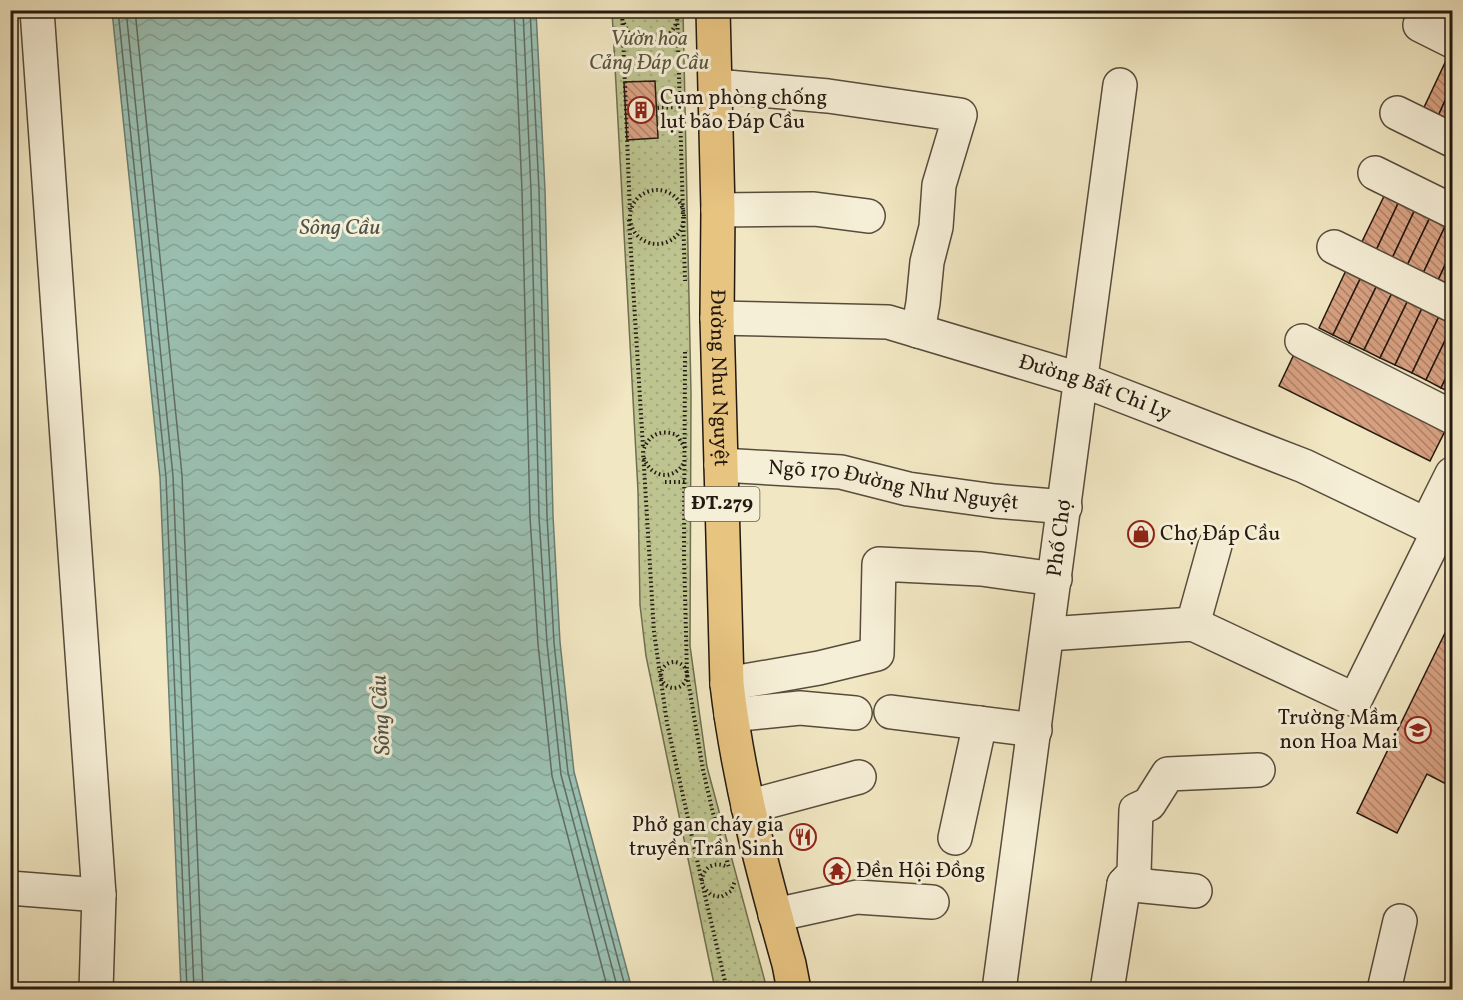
<svg xmlns="http://www.w3.org/2000/svg" width="1463" height="1000" font-family="Vollkorn,serif">
	<style>
		.park { fill: url(#park-dots); stroke: #706e50; stroke-width: 1.5 }
		.water { fill: url(#water-waves); stroke: #6b7d71; stroke-width: 1.5 }
		.lines { fill: none; stroke-linecap: round; stroke-linejoin: round }
		.shore { stroke: #606c61; stroke-width: 1.5 }
		.building { fill: url(#building-back-hatch); stroke: #241910; stroke-width: 1.5 }
		.minor-casing { stroke: #574c3c; stroke-width: 36 }
		.major-casing { stroke: #241910; stroke-width: 36 }
		.path { stroke: #241910; stroke-width: 4; stroke-dasharray: 1.5 3; stroke-linecap: butt }
		.minor { stroke: #f6efd7; stroke-width: 33 }
		.major { stroke: #e8c481; stroke-width: 33 }
		.labels { text-anchor: middle; dominant-baseline: central; stroke-width: 6; stroke-linejoin: round; paint-order: stroke }
		.shield { fill: #f6efd7; stroke: #63594c; stroke-width: 1.5 }
		.shield-label { font-size: 20px; font-weight: bold; fill: #241910 }
		.park-label { font-size: 21px; font-style: italic; fill: #5a553d; stroke: #f6efd7 }
		.poi-label { font-size: 21px; fill: #241910; stroke: #f6efd7; text-anchor: start }
		.street-label { font-size: 21px; fill: #241910; stroke: #f6efd7 }
		.water-label { font-size: 22px; font-style: italic; fill: #4e5349; stroke: #f6efd7 }
	</style>
	<defs>
		<pattern id="park-dots" width="8" height="8" patternUnits="userSpaceOnUse" patternTransform="scale(1.5)"><rect width="8" height="8" fill="#bdc490"/><path d="M2 2h.1M6 6h.1" fill="none" stroke="#a2a87b" stroke-width="1.8" stroke-linecap="round"/></pattern>
		<pattern id="water-waves" width="16" height="10" patternUnits="userSpaceOnUse" patternTransform="scale(1.5)"><rect width="16" height="10" fill="#9bc0b2"/><path d="M0 5q4-4 8 0t8 0" fill="none" stroke="#85a498"/></pattern>
		<pattern id="building-back-hatch" width="6" height="6" patternUnits="userSpaceOnUse" patternTransform="scale(1.5)"><rect width="6" height="6" fill="#d8a182"/><path d="M-1 5l2 2M0 0l6 6M5-1l2 2" fill="none" stroke="#af8269"/></pattern>
	</defs>
	<rect width="100%" height="100%" fill="#f1e7c2"/>
	<filter id="stains"><feTurbulence type="fractalNoise" baseFrequency=".00333" numOctaves="4"/><feColorMatrix values="0 0 0 0 .2 0 0 0 0 .09 0 0 0 0 .02 0 0 0 .5 -.17"/></filter>
	<radialGradient id="worn" r=".72"><stop offset=".6" stop-color="#630" stop-opacity="0"/><stop offset="1" stop-color="#630" stop-opacity=".3"/></radialGradient>
	<path class="park" d="M612,11H683L691,394L690,646L707,767L767,989H715L646,656L640,605L638,491Z"/>
	<path class="water" d="M112,11H536L545,190L553,516L560,642L574,772L632,989H181L160,477Z"/>
	<g class="lines">
		<g class="shore">
			<path d="M118,10L166,477L187,990"/>
			<path d="M126,10L173,476L194,990"/>
			<path d="M135,10L182,475L203,990"/>
			<path d="M514,10L522,191L530,517L538,644L552,776L608,990"/>
			<path d="M523,10L531,191L539,517L547,643L561,775L618,990"/>
			<path d="M530,10L539,190L547,516L554,643L568,773L626,990"/>
		</g>
	</g>
	<g class="building">
		<path d="M1450,52L1452,53V85L1435,123L1420,116Z"/>
		<path d="M655,81L658,138L627,140L624,82Z"/>
		<path d="M1452,85V126L1435,123Z"/>
		<path d="M1388,188L1402,195L1372,259L1357,252Z"/>
		<path d="M1402,195L1418,203L1388,267L1372,259Z"/>
		<path d="M1418,203L1433,211L1403,274L1388,267Z"/>
		<path d="M1433,211L1449,218L1419,282L1403,274Z"/>
		<path d="M1449,218L1452,220V250L1434,289L1419,282Z"/>
		<path d="M1452,250V292L1434,289Z"/>
		<path d="M1349,264L1364,271L1333,335L1319,328Z"/>
		<path d="M1364,271L1380,279L1349,343L1333,335Z"/>
		<path d="M1380,279L1395,287L1364,350L1349,343Z"/>
		<path d="M1395,287L1411,294L1380,358L1364,350Z"/>
		<path d="M1411,294L1425,302L1395,365L1380,358Z"/>
		<path d="M1425,302L1442,310L1412,373L1395,365Z"/>
		<path d="M1442,310L1452,315V326L1426,380L1412,373Z"/>
		<path d="M1452,326V365L1441,388L1426,380Z"/>
		<path d="M1297,348L1449,423L1430,461L1279,386Z"/>
		<path d="M1452,365V393L1441,388Z"/>
		<path d="M1445,633L1452,637V787L1427,774L1397,833L1357,813Z"/>
	</g>
	<g class="lines">
		<defs>
			<g id="minor">
				<path d="M37,10L99,895L96,990"/>
				<path d="M1420,25L1452,41"/>
				<path d="M716,86L828,96L960,115L939,185L936,227L927,262L923,303L918,331"/>
				<path d="M1397,113L1452,140"/>
				<path d="M1375,173L1452,211"/>
				<path d="M718,210L814,209L868,216"/>
				<path d="M1334,247L1452,305"/>
				<path id="s1" d="M717,318L888,322L1082,380L1304,466L1452,537"/>
				<path d="M1302,341L1452,417"/>
				<path id="s2" d="M721,465L841,472L908,489L995,501L1065,507"/>
				<path d="M1427,524L1452,474"/>
				<path d="M1193,624L1215,545"/>
				<path d="M1048,634L1193,624L1355,700L1439,530"/>
				<path d="M727,684L819,668L877,654L879,564L981,569L1055,579"/>
				<path d="M891,712L1035,730"/>
				<path d="M731,715L800,708L855,713"/>
				<path d="M748,807L859,777"/>
				<path d="M955,838L980,723"/>
				<path d="M1124,884L1195,891"/>
				<path d="M10,888L99,895"/>
				<path d="M775,915L857,897L932,902"/>
				<path id="s3" d="M999,990L1120,85"/>
				<path d="M1107,990L1124,884L1134,873L1136,810L1149,804L1168,774L1258,770"/>
				<path d="M1384,990L1400,921"/>
			</g>
			<g id="major">
				<path id="s4" d="M713,10L718,210L717,318L727,684C738,779 763,872 789,964L794,990"/>
			</g>
		</defs>
		<use href="#minor" class="minor-casing"/>
		<use href="#major" class="major-casing"/>
		<g class="path">
			<path d="M622,10L630,212"/>
			<path d="M677,10L685,281"/>
			<path d="M624,23C634,52 667,49 677,21"/>
			<path d="M653,108L681,107"/>
			<circle cx="657" cy="217" r="27"/>
			<path d="M629,220L643,447"/>
			<path d="M685,352L684,555L687,674L703,770L713,813L729,868"/>
			<path d="M685,448L677,435C661,429 649,434 643,451L654,632L667,723L703,887L711,895L721,897L731,891L735,881"/>
			<path d="M644,458C651,479 675,481 685,461"/>
			<path d="M665,482H686"/>
			<circle cx="674" cy="675" r="13"/>
			<path d="M702,881C703,866 715,861 728,867"/>
			<path d="M704,891L727,990"/>
		</g>
		<use href="#minor" class="minor"/>
		<use href="#major" class="major"/>
	</g>
	<defs>
		<symbol id="building-ring" viewBox="-11 -11 22 22"><circle r="9.5" fill="#f6efd7" stroke="#8f2418" stroke-width="1.5"/><path d="M-4-6H4V6H1V3H-1V6H-4ZM-2.5-4.3h1.7v1.8h-1.7ZM.8-4.3h1.7v1.8H.8ZM-2.5-1h1.7V.8h-1.7ZM.8-1h1.7V.8H.8Z" fill="#8f2418"/></symbol>
		<symbol id="shop-ring" viewBox="-11 -11 22 22"><circle r="9.5" fill="#f6efd7" stroke="#8f2418" stroke-width="1.5"/><path d="M-5-2.5h2.3a2.7 3.5 0 0 1 5.4 0H5L5.5 6h-11ZM-1.5-2.5h3a1.5 2.3 0 0 0-3 0Z" fill="#8f2418"/></symbol>
		<symbol id="school-ring" viewBox="-11 -11 22 22"><circle r="9.5" fill="#f6efd7" stroke="#8f2418" stroke-width="1.5"/><path d="M0-5L7-2L0 1L-7-2ZM-4 1L0 2.5L4 1V4Q0 6-4 4Z" fill="#8f2418"/></symbol>
		<symbol id="restaurant-ring" viewBox="-11 -11 22 22"><circle r="9.5" fill="#f6efd7" stroke="#8f2418" stroke-width="1.5"/><path d="M-5-6h1v4h1v-4h1v4h1v-4h1v5L-1.5 .5V6h-2V.5L-5-1ZM5-6V6H3V1.5H1.5Q1.5-4 5-6Z" fill="#8f2418"/></symbol>
		<symbol id="temple-ring" viewBox="-11 -11 22 22"><circle r="9.5" fill="#f6efd7" stroke="#8f2418" stroke-width="1.5"/><path d="M0-6L5-2H3V0L6.5 2.5H4V6H1.5V3h-3V6H-4V2.5H-6.5L-3 0V-2H-5Z" fill="#8f2418"/></symbol>
	</defs>
	<g fill-rule="evenodd">
		<use href="#building-ring" x="626" y="95" width="30" height="30"/>
		<use href="#shop-ring" x="1126" y="519" width="30" height="30"/>
		<use href="#school-ring" x="1403" y="715" width="30" height="30"/>
		<use href="#restaurant-ring" x="788" y="822" width="30" height="30"/>
		<use href="#temple-ring" x="822" y="856" width="30" height="30"/>
	</g>
	<g class="labels">
		<rect class="shield" x="684.5" y="487" width="75" height="34" rx="4.5"/>
		<g class="shield-label">
			<text x="722" y="504">ĐT.279</text>
		</g>
		<g class="park-label">
			<text x="649" y="39">Vườn hoa<tspan x="649" dy="24">Cảng Đáp Cầu</tspan></text>
		</g>
		<g class="poi-label">
			<text x="660" y="98">Cụm phòng chống<tspan x="660" dy="24">lụt bão Đáp Cầu</tspan></text>
			<text x="1160" y="534">Chợ Đáp Cầu</text>
			<text x="1398" y="718" text-anchor="end">Trường Mầm<tspan x="1398" dy="24">non Hoa Mai</tspan></text>
			<text x="784" y="825" text-anchor="end">Phở gan cháy gia<tspan x="784" dy="24">truyền Trần Sinh</tspan></text>
			<text x="856" y="871">Đền Hội Đồng</text>
		</g>
		<g class="street-label">
			<text stroke="none"><textPath href="#s4" startOffset="368">Đường Như Nguyệt</textPath></text>
			<text stroke="none"><textPath href="#s1" startOffset="388">Đường Bất Chi Ly</textPath></text>
			<text stroke="none"><textPath href="#s2" startOffset="174">Ngõ 170 Đường Như Nguyệt</textPath></text>
			<text stroke="none"><textPath href="#s3" startOffset="456">Phố Chợ</textPath></text>
		</g>
		<g class="water-label">
			<text x="340" y="228">Sông Cầu</text>
			<text transform="translate(382 715) rotate(-93)">Sông Cầu</text>
		</g>
	</g>
	<rect width="1463" height="1000" fill="none" stroke="#f1e7c2" stroke-width="36"/>
	<rect x="12" y="12" width="1439" height="976" fill="none" stroke="#241910" stroke-width="3"/>
	<rect x="18" y="18" width="1427" height="964" fill="none" stroke="#241910" stroke-width="1.5"/>
	<rect width="100%" height="100%" filter="url(#stains)"/>
	<rect width="100%" height="100%" fill="url(#worn)"/>
</svg>
